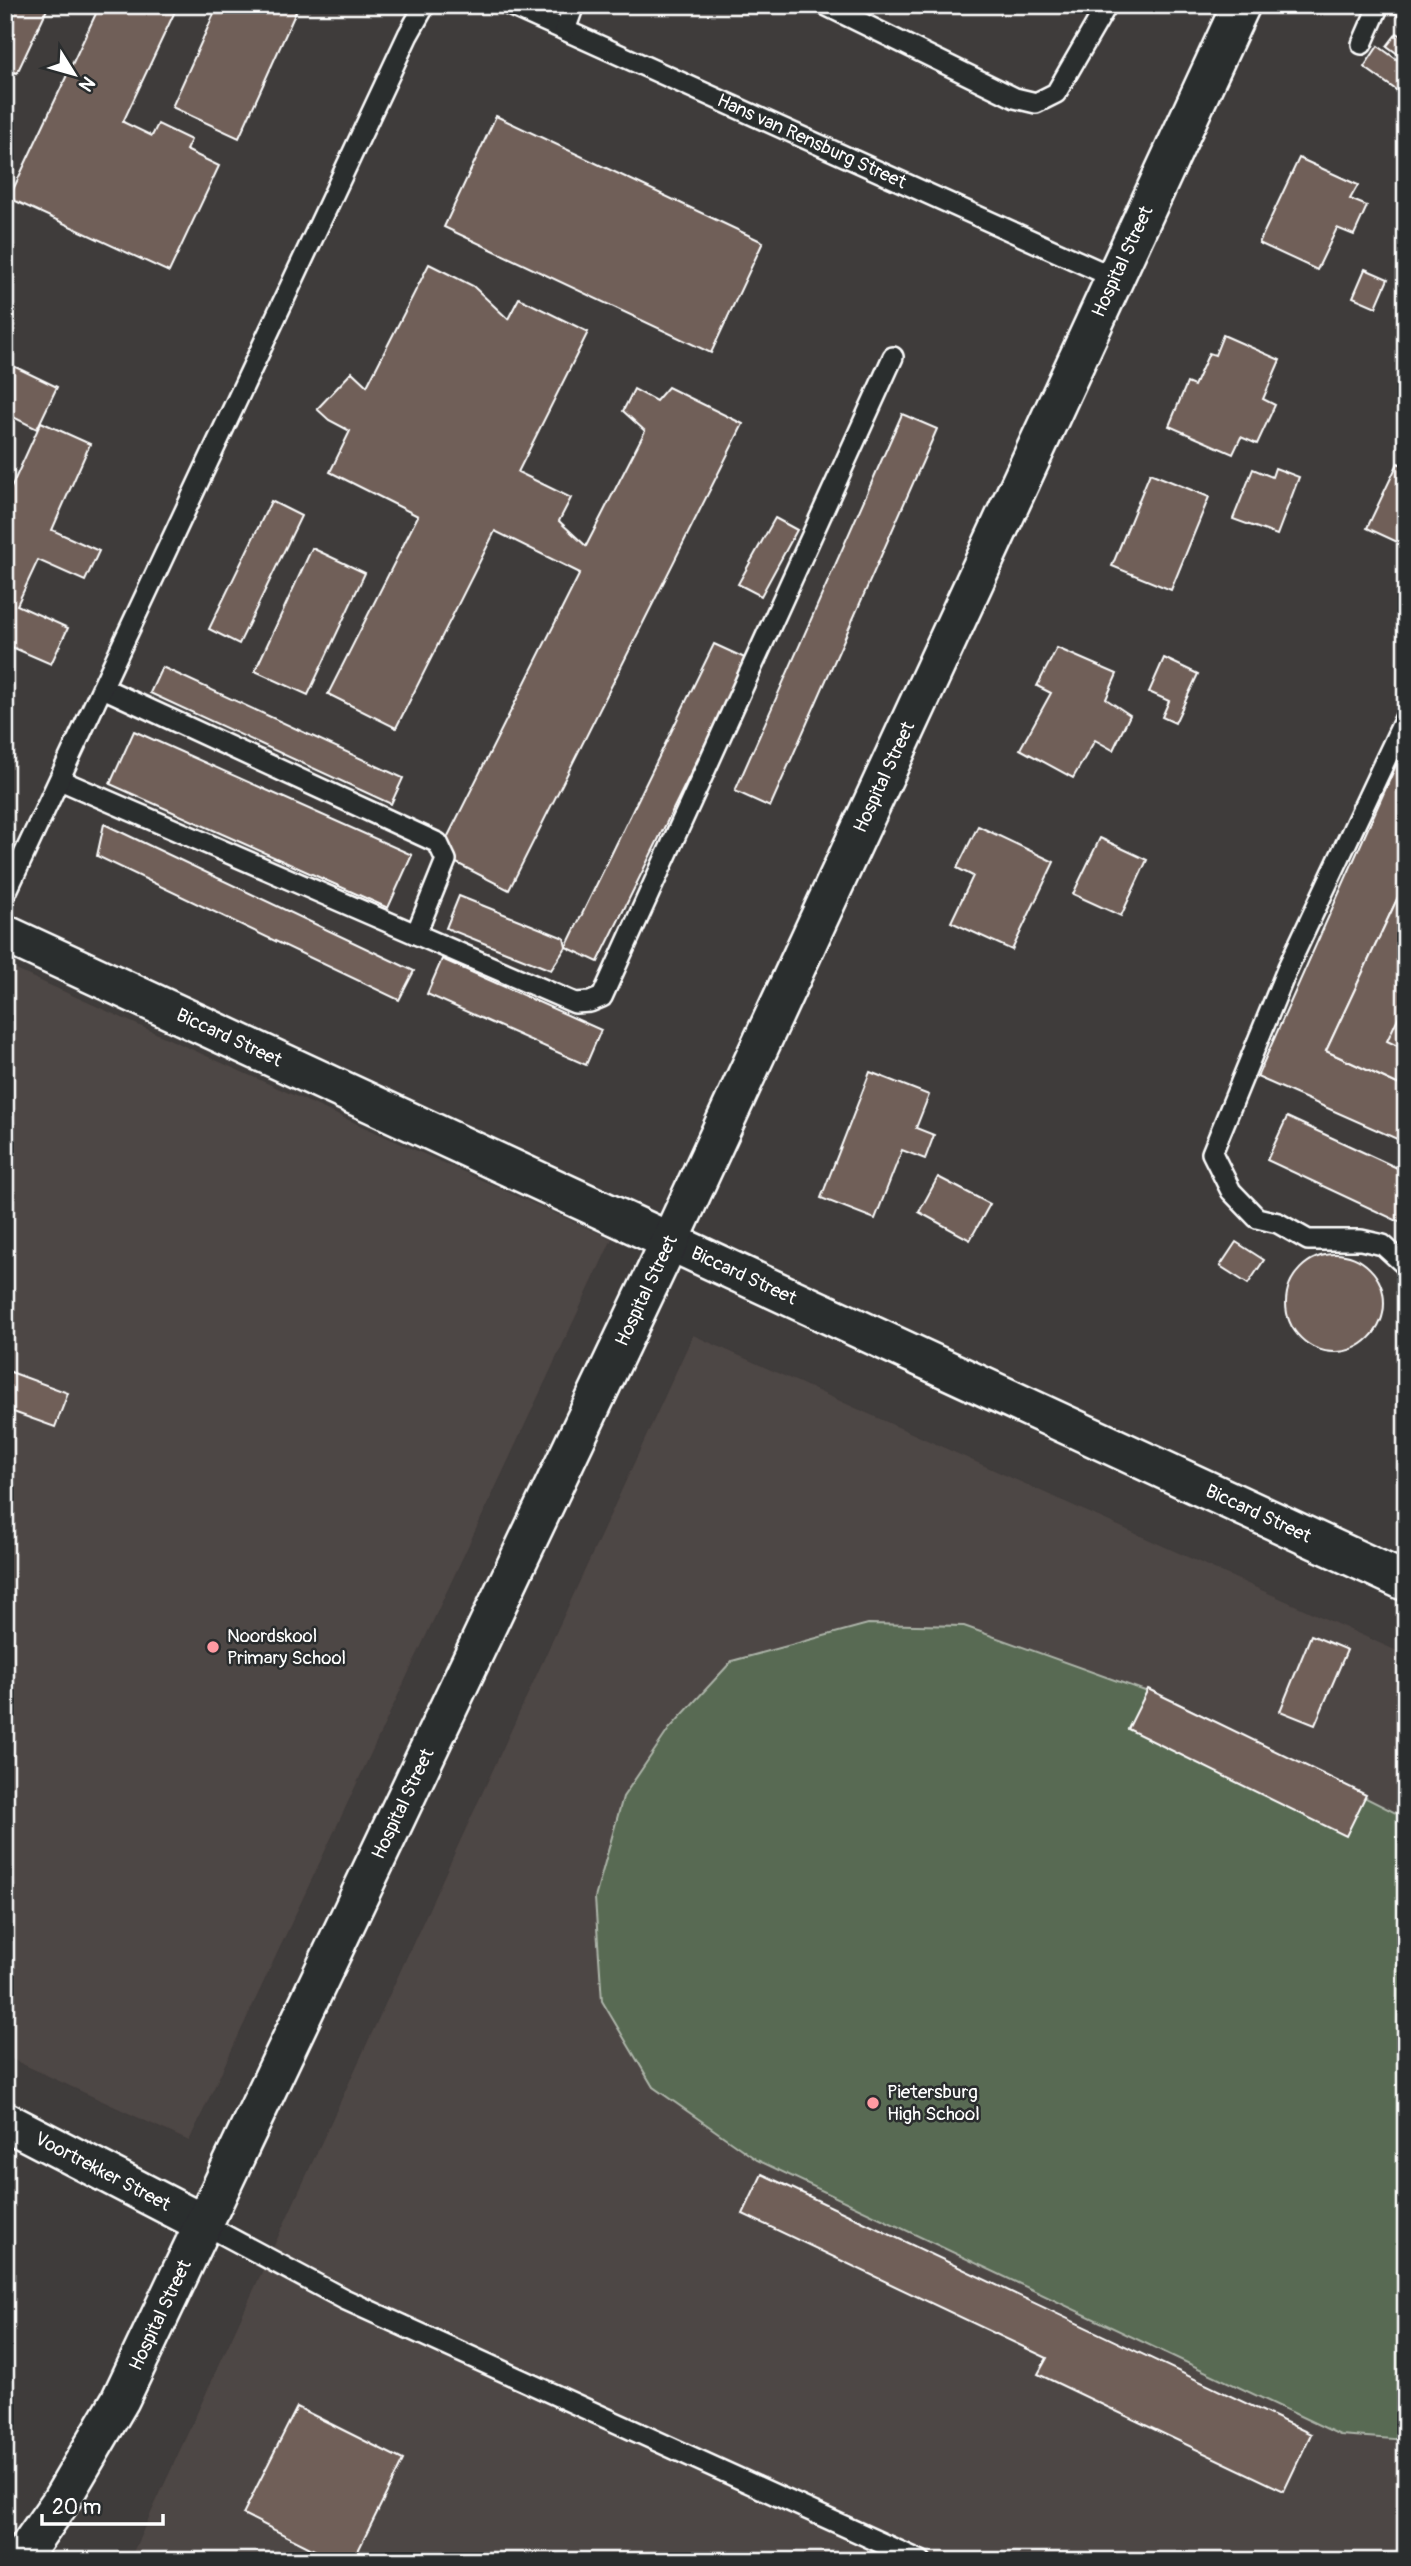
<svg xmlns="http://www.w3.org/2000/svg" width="1411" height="2566" font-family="Pangolin,sans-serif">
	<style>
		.built { fill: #4e4644 }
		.green { fill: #596a53; stroke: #acb4a9; stroke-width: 2 }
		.building { fill: #705f58; stroke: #fff; stroke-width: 2 }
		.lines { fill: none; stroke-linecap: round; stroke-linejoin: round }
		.service-casing { stroke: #fff; stroke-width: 24 }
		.minor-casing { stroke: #fff; stroke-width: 42 }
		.service { stroke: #2a2d2e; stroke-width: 19 }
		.minor { stroke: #2a2d2e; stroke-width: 37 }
		.poi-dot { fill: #ff9aa2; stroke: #2a2d2e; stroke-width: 2.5 }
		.labels { text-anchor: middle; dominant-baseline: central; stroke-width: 5; stroke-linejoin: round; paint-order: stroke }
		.street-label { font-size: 19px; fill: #fff; stroke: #2a2d2e }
		.poi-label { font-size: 19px; fill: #fff; stroke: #2a2d2e; text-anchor: start }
	</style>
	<rect width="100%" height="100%" fill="#3f3c3b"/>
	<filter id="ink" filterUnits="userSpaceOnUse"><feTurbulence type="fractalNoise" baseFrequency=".0143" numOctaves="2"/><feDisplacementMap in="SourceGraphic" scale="14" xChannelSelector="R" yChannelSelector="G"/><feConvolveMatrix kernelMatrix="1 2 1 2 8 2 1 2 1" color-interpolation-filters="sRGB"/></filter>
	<g filter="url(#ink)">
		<g class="built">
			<path d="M5,965L612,1239L189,2141L5,2056Z"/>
			<path d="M693,1335L1406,1655V2561H129Z"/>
		</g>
		<path class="green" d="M868,1624L964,1626L1173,1701L1406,1818V2440L1340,2435L757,2160L653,2087L602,2001L595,1898L623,1797L669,1729L732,1661Z"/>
		<g class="building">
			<path d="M5,5H49L17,73L11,71L5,82Z"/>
			<path d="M100,5H178L123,122L152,136L158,124L191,140L186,150L219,166L169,272L9,198Z"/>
			<path d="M218,5H299L239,138L172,107Z"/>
			<path d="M1389,5H1406V22L1387,7Z"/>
			<path d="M1397,33L1406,39V60L1387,46Z"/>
			<path d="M1378,46L1406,66V97L1364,67Z"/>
			<path d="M496,116L763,242L711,353L444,227Z"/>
			<path d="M1299,158L1358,185L1350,199L1367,206L1354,235L1337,228L1317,270L1259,243Z"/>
			<path d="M429,264L473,286L508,319L519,298L588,332L518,472L571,498L559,521L586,546L645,431L623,411L634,389L656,401L668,387L743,424L509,890L439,854L580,573L495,531L396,728L328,694L418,516L330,472L350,431L329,420L317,409L352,372L367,386Z"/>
			<path d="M1365,269L1388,279L1376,307L1353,297Z"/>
			<path d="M1223,335L1280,360L1263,399L1275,405L1257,444L1241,437L1233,454L1169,426L1187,383L1194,386L1209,353L1215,355Z"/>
			<path d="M5,362L57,387L37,429L5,413Z"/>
			<path d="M902,414L937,429L770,807L735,791Z"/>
			<path d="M41,422L90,444L52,530L99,551L85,581L38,560L17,605L68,628L51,664L5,644V501Z"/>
			<path d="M1398,463L1406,467V546L1367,528Z"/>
			<path d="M1275,468L1299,477L1277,535L1233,519L1253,469L1272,477Z"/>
			<path d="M1150,473L1209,497L1171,590L1112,566Z"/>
			<path d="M271,501L301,516L239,644L209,629Z"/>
			<path d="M775,518L797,530L761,596L738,584Z"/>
			<path d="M312,548L365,573L308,695L255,671Z"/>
			<path d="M714,644L747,659L598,962L566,947Z"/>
			<path d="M1057,648L1117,674L1106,699L1130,715L1113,750L1095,740L1073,778L1020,749L1051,693L1037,686Z"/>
			<path d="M1164,658L1198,674L1175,723L1162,717L1169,701L1149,692Z"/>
			<path d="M162,667L403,778L391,804L150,693Z"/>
			<path d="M134,731L412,855L388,908L110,784Z"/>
			<path d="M1406,743V880L1326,1051L1406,1088V1143L1257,1077Z"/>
			<path d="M104,824L414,971L399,1000L97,856Z"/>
			<path d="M978,826L1054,862L1012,950L951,922L973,876L957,868Z"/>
			<path d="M1100,838L1147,860L1121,916L1073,894Z"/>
			<path d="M1406,880V1088L1326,1051Z"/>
			<path d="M459,896L564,938L566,947L551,970L446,928Z"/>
			<path d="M442,959L601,1030L586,1065L427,994Z"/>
			<path d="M1406,1001V1050L1387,1041Z"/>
			<path d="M870,1072L929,1095L916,1128L934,1135L925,1159L902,1150L875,1219L821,1198Z"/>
			<path d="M1287,1117L1406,1172V1225L1267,1160Z"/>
			<path d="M938,1177L990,1204L970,1240L919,1212Z"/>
			<path d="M1236,1242L1264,1260L1248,1284L1220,1266Z"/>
			<circle cx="1335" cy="1303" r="49"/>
			<path d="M8,1371L68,1393L55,1427L5,1409Z"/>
			<path d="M1311,1635L1347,1650L1315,1725L1280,1711Z"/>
			<path d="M1148,1689L1366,1795L1346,1836L1128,1729Z"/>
			<path d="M762,2174L1311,2434L1284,2491L1038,2374L1047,2358L743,2214Z"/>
			<path d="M297,2407L403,2460L353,2561H336L243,2514Z"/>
		</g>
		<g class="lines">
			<defs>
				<g id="service">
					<path id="s1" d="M509,5L1115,278"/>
					<path d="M825,5L1015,98L1036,103L1056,93L1107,5"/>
					<path d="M565,30L574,5"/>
					<path d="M1362,44L1379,5"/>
					<path d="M103,688L438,843L446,860L416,934"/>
					<path d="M1406,716L1288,967L1212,1153L1231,1191L1257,1218L1278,1223L1308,1240H1361L1383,1245L1406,1266"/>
					<path d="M60,780L575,1003L590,1002L602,997L893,357"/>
					<path d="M5,895L408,35L425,5"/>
					<path d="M202,2223L344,2299L921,2561"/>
				</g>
				<g id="minor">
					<path id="s2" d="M5,934L1406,1582"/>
					<path id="s3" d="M5,2121L202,2223"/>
					<path id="s4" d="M19,2561L59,2504L120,2400L669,1243L1241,5"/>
				</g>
			</defs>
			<use href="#service" class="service-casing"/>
			<use href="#minor" class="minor-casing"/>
			<use href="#service" class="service"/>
			<use href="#minor" class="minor"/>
		</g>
	</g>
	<g class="poi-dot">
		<circle cx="213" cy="1647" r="7"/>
		<circle cx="873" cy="2103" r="7"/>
	</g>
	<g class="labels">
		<g class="street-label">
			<text stroke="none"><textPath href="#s1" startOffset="332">Hans van Rensburg Street</textPath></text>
			<text stroke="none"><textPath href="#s4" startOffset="2552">Hospital Street</textPath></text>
			<text stroke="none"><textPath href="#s4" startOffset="1984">Hospital Street</textPath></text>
			<text stroke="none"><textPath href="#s2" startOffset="247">Biccard Street</textPath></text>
			<text stroke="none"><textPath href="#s2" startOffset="814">Biccard Street</textPath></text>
			<text stroke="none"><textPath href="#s4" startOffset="1418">Hospital Street</textPath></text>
			<text stroke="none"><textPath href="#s2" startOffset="1381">Biccard Street</textPath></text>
			<text stroke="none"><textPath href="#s4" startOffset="850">Hospital Street</textPath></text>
			<text stroke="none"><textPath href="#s3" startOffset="110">Voortrekker Street</textPath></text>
			<text stroke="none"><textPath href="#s4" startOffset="284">Hospital Street</textPath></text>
		</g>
		<g class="poi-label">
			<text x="227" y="1636">Noordskool<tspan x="227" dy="22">Primary School</tspan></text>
			<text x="887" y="2092">Pietersburg<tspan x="887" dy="22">High School</tspan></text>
		</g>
	</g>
	<rect width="1411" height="2566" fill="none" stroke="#2a2d2e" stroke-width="28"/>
	<rect x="14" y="14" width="1383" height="2538" fill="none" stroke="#fff" stroke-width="2.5" filter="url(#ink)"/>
	<g transform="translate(74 74) rotate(127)" stroke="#2a2d2e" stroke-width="5" paint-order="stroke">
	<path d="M0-5L12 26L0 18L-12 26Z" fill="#ffffff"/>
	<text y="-10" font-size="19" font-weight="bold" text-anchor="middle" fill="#ffffff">N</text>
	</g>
	<path d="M42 2514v10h121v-10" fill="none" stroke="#ffffff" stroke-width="3.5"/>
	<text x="52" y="2514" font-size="21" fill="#ffffff" stroke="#2a2d2e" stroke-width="5" paint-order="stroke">20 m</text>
</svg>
